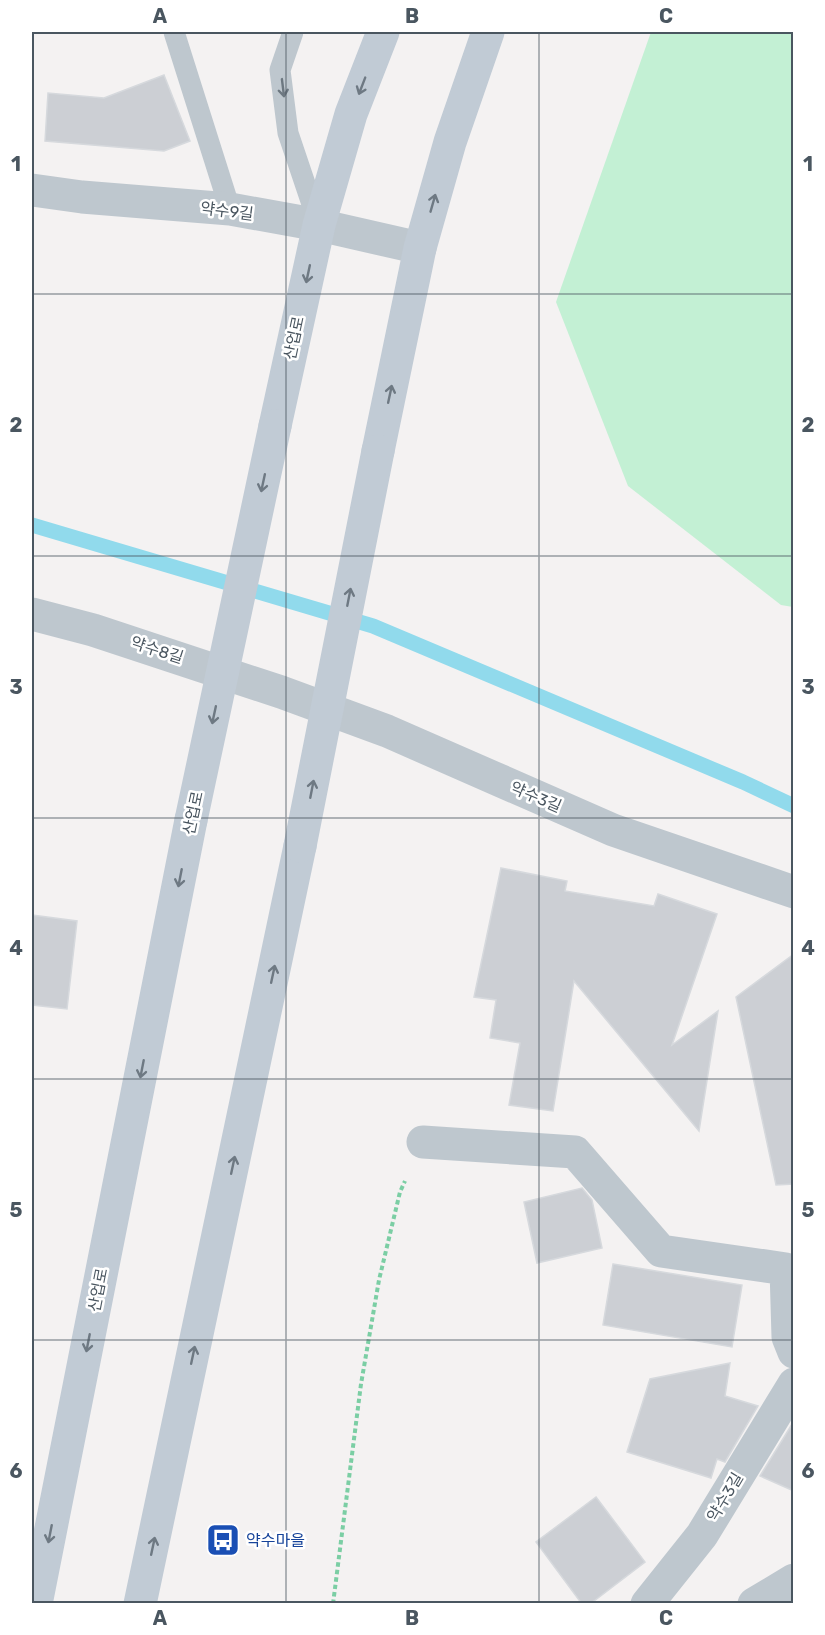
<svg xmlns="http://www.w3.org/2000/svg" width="825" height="1635" font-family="Rubik,'Noto Sans KR',sans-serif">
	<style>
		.green { fill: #c3f0d4 }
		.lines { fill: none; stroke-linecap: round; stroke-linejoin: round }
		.stream { stroke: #91daec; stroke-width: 15 }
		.building { fill: #cccfd4; stroke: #d6d9dd; stroke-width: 1.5 }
		.path { stroke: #7bcea4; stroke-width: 4; stroke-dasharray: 4.5 3; stroke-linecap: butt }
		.service { stroke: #bec7ce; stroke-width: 21 }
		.minor { stroke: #bec7ce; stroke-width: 33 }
		.secondary { stroke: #c1cbd5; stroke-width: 33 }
		.secondary-bridge { stroke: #c1cbd5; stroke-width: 33 }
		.oneway { stroke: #6e7983 }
		.oneway2 { stroke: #6d7881 }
		.grid { fill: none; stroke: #4a5660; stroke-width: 1.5; stroke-opacity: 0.55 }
		.labels { text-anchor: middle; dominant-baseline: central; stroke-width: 5; stroke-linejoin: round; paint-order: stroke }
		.street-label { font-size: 16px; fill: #4a5660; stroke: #fff }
		.transit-label { font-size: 16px; fill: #164399; stroke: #fff; text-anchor: start }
		.neatline { fill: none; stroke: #4a5660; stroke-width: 2 }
		.grid-label { font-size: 20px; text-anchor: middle; font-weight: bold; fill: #4a5660 }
	</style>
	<rect width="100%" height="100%" fill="#f4f2f2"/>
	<path class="green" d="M651,32H793V607L781,605L628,486L556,302Z"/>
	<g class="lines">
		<path class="stream" d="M32,525L373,626L743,782L794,806"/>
	</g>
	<g class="building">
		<path d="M164,75L190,141L164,151L45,141L48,93L104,98Z"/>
		<path d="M501,868L567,881L565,891L654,906L658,894L717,914L672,1045L718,1011L699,1131L574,981L553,1111L509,1105L520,1043L490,1038L496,1000L474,997Z"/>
		<path d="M32,915L77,921L67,1009L32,1005Z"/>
		<path d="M794,954V1184L776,1185L736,997Z"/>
		<path d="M582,1188L592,1200L602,1248L537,1263L524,1202Z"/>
		<path d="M613,1264L742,1285L732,1347L603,1325Z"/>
		<path d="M730,1363L725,1396L758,1406L725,1462L717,1459L711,1478L627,1452L650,1379Z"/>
		<path d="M794,1421V1491L760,1476Z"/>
		<path d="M596,1497L645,1562L590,1604H582L536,1542Z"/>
	</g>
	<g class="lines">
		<path class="path" d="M333,1604L361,1384L379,1280L400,1192L405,1181"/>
		<g class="service">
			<path d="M174,32L230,209"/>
			<path d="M293,32L280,70L288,133L319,225"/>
		</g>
		<g class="minor">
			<path d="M32,190L82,197L230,209L319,225L420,248"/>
			<path d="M32,614L93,630L281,692L387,731L613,830L794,892"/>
			<path d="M423,1142L575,1152L661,1251L786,1269L788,1337L794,1352"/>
			<path d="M647,1604L702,1535L794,1384"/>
			<path d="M754,1604L794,1580"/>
		</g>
		<g class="secondary">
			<path d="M275,426L319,225L351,114L383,32"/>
			<path d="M378,451L420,248L450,142L488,32"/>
			<path d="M36,1604L191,820"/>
			<path d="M140,1604L300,846"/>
		</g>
		<g class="secondary-bridge">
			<path d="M191,820L275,426"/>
			<path d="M300,846L378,451"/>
		</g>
	</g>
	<defs><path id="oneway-shaft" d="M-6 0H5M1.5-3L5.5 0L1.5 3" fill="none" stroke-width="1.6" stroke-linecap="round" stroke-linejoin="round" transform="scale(1.5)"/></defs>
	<g class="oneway">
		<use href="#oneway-shaft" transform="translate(362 86) rotate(111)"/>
		<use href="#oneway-shaft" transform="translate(433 203) rotate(-74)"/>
		<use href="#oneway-shaft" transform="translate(308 274) rotate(102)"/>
		<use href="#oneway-shaft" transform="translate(390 394) rotate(-78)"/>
		<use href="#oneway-shaft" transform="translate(263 483) rotate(102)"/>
		<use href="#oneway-shaft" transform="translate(349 597) rotate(-79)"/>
		<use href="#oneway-shaft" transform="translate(214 715) rotate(102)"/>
		<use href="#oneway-shaft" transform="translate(312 789) rotate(-79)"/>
		<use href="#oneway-shaft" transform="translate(180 878) rotate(101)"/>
		<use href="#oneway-shaft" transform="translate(273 974) rotate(-78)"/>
		<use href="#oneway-shaft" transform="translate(142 1069) rotate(101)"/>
		<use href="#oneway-shaft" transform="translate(233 1165) rotate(-78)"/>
		<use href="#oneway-shaft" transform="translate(88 1343) rotate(101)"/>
		<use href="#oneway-shaft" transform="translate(193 1355) rotate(-78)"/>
		<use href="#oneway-shaft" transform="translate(50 1534) rotate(101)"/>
		<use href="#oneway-shaft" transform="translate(153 1546) rotate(-78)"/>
	</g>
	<use class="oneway2" href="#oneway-shaft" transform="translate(283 88) rotate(83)"/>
	<path class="grid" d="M286,32V1604M539,32V1604M32,294H794M32,556H794M32,818H794M32,1079H794M32,1340H794"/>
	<defs>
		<symbol id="bus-square" viewBox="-11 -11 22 22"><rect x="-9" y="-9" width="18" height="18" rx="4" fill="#1a4fb4" stroke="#fff"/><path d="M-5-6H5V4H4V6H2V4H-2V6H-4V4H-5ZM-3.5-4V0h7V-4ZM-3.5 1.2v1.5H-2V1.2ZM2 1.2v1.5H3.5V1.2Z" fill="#fff"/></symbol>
	</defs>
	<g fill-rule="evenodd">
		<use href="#bus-square" x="204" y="1521" width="38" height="38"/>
	</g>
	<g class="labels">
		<g class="street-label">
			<text transform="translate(227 211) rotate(7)">약수9길</text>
			<text transform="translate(294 338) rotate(-78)">산업로</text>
			<text transform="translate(157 650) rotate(18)">약수8길</text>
			<text transform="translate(536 797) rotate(23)">약수3길</text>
			<text transform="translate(193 813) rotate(-78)">산업로</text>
			<text transform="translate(98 1290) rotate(-79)">산업로</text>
			<text transform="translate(725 1497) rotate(-59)">약수3길</text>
		</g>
		<g class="transit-label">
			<text x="246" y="1540">약수마을</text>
		</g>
	</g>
	<rect width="825" height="1635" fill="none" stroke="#ffffff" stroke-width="66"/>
	<rect x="33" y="33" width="759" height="1569" class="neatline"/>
	<g class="grid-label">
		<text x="160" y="23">A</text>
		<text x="412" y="23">B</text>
		<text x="666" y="23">C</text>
		<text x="16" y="171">1</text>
		<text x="808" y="171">1</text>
		<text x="16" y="432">2</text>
		<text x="808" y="432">2</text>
		<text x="16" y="694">3</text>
		<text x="808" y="694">3</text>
		<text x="16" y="955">4</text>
		<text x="808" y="955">4</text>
		<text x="16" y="1217">5</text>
		<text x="808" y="1217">5</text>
		<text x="16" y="1478">6</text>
		<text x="808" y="1478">6</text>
		<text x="160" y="1625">A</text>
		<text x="412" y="1625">B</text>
		<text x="666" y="1625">C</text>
	</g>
</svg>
